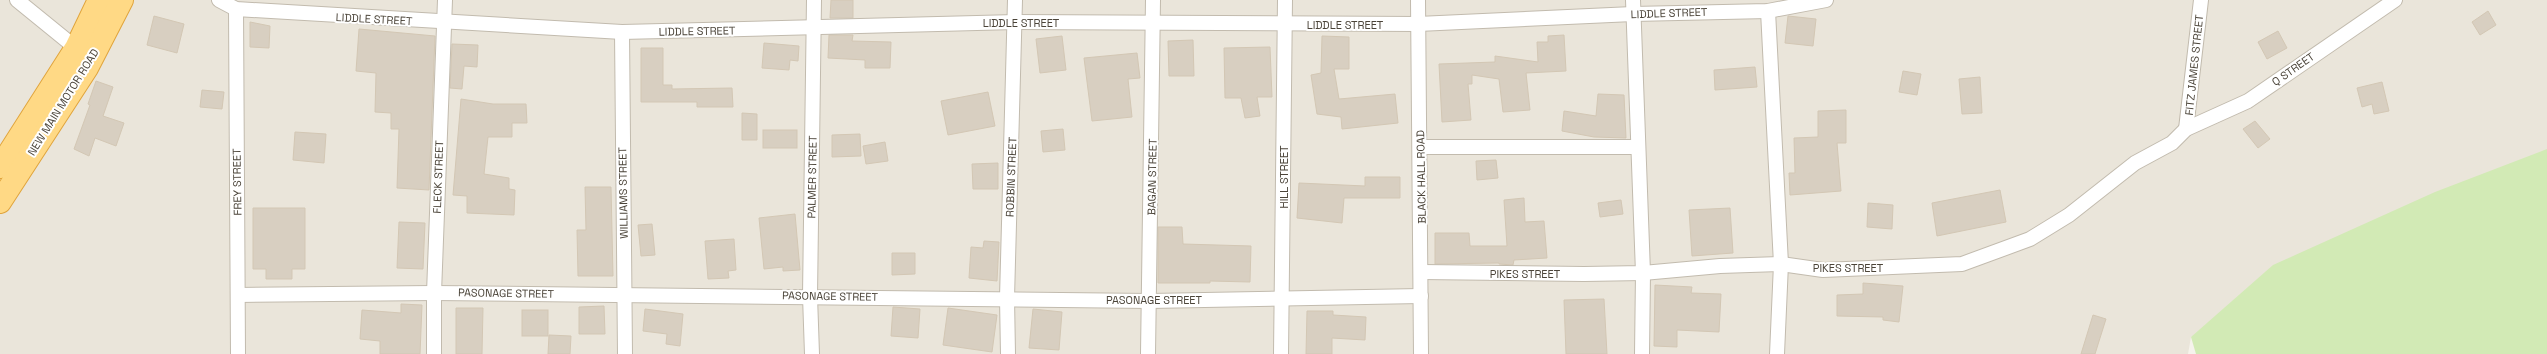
<svg xmlns="http://www.w3.org/2000/svg" width="2547" height="354" font-family="'Space Grotesk',sans-serif">
	<style>
		.residential { fill: #eae5da }
		.green { fill: #d2eab5 }
		.building { fill: #d8cfc1; stroke: #d3c7b4 }
		.lines { fill: none; stroke-linecap: round; stroke-linejoin: round }
		.minor-casing { stroke: #c2bbae; stroke-width: 16 }
		.trunk-casing { stroke: #e0a43c; stroke-width: 24 }
		.minor { stroke: #fff; stroke-width: 14 }
		.trunk { stroke: #ffd985; stroke-width: 22 }
		.labels { text-anchor: middle; dominant-baseline: central; stroke-width: 4; stroke-linejoin: round; paint-order: stroke }
		.street-label { font-size: 11px; fill: #4b4439; stroke: #fff }
	</style>
	<rect width="100%" height="100%" fill="#f6f3ec"/>
	<path class="residential" d="M0,0H2547V150L2191,337L2188,354H0Z"/>
	<path class="green" d="M2547,149V354H2196L2191,337L2273,265L2435,192Z"/>
	<g class="building">
		<path d="M831,0H853V18H830Z"/>
		<path d="M2488,11L2496,25L2480,35L2472,22Z"/>
		<path d="M154,16L184,24L177,53L147,45Z"/>
		<path d="M1788,16L1816,19L1813,46L1785,43Z"/>
		<path d="M250,22L270,26L269,48L250,47Z"/>
		<path d="M359,29L435,36L429,190L397,188L399,129H391V113L375,112L376,73L356,71Z"/>
		<path d="M2278,31L2287,48L2267,59L2258,42Z"/>
		<path d="M829,35H853L852,41L891,42L890,68H865V60L828,58Z"/>
		<path d="M1564,35L1566,71L1526,73L1530,110L1503,112L1499,79L1472,75V84H1468L1471,120L1442,122L1439,64L1495,62V56L1538,62L1537,42H1548V36Z"/>
		<path d="M1062,36L1066,70L1040,73L1036,39Z"/>
		<path d="M1322,36L1349,37V69H1334L1339,99L1395,94L1398,123L1342,129L1341,117L1317,114L1311,75L1321,73Z"/>
		<path d="M1193,40L1194,76H1169L1168,41Z"/>
		<path d="M764,43L799,46L798,61L790,60L789,70L762,68Z"/>
		<path d="M452,44L478,45L477,67L464,66L462,89L450,88Z"/>
		<path d="M1270,47L1272,97H1257L1260,116L1245,118L1241,98H1225L1224,48Z"/>
		<path d="M641,48H663V85H672V89L732,88L733,107H697V102H641Z"/>
		<path d="M1137,53L1140,78L1128,79L1132,117L1092,121L1084,58Z"/>
		<path d="M1755,67L1757,87L1715,90L1714,70Z"/>
		<path d="M1903,71L1921,74L1917,95L1899,92Z"/>
		<path d="M1980,77L1982,113L1962,114L1959,79Z"/>
		<path d="M96,81L113,87L103,116L124,123L116,146L95,138L89,156L74,149L90,105L88,104Z"/>
		<path d="M2382,82L2389,111L2374,114L2372,104L2362,107L2357,88Z"/>
		<path d="M202,90L224,92L222,109L200,107Z"/>
		<path d="M988,92L995,126L948,135L941,101Z"/>
		<path d="M1598,94L1624,95L1626,138L1594,137L1562,131L1564,111L1596,116Z"/>
		<path d="M461,99L493,104H526L527,123H512V137H488L484,174L509,178V189L515,190L514,215L467,213V196L453,195Z"/>
		<path d="M1846,110V143H1837L1841,191L1790,195L1789,173H1795L1794,138L1818,137V111Z"/>
		<path d="M742,113L757,114V140H742Z"/>
		<path d="M2255,121L2270,139L2258,148L2243,129Z"/>
		<path d="M1063,129L1065,150L1043,152L1041,131Z"/>
		<rect x="763" y="130" width="34" height="18"/>
		<path d="M295,132L326,134L324,163L293,160Z"/>
		<path d="M860,134L861,156L832,157V135Z"/>
		<path d="M885,142L888,161L866,164L863,146Z"/>
		<path d="M1496,160L1498,178L1477,180L1476,161Z"/>
		<path d="M998,163V189H973L972,164Z"/>
		<path d="M1365,177H1400V198H1344L1342,223L1297,218L1299,183L1365,186Z"/>
		<path d="M585,187H611L613,276H578L577,230H586Z"/>
		<path d="M2000,190L2006,222L1937,236L1932,203Z"/>
		<path d="M1524,198L1525,222L1544,221L1547,258L1514,260L1513,265L1499,264V263L1435,264V233H1469L1470,246H1507L1504,200Z"/>
		<path d="M1621,200L1623,214L1600,217L1598,203Z"/>
		<path d="M1868,203L1893,205L1892,229L1867,227Z"/>
		<path d="M253,208H305V269H292V279H266V269H253Z"/>
		<path d="M1730,208L1733,253L1692,256L1689,210Z"/>
		<path d="M795,214L800,270L783,271V267L764,269L759,218Z"/>
		<path d="M399,222L425,223L423,269L397,268Z"/>
		<path d="M652,224L655,255L641,256L638,225Z"/>
		<path d="M1158,227H1182L1183,244L1251,246L1250,282L1210,281V283H1158Z"/>
		<path d="M734,239L736,270L728,271L729,278L708,279L705,241Z"/>
		<path d="M984,241L999,242L997,281L969,278L971,247L983,248Z"/>
		<path d="M892,253H915V274L892,275Z"/>
		<path d="M1863,283L1903,286L1899,322L1883,320V317L1837,316V295L1863,294Z"/>
		<path d="M1655,285L1692,287L1691,293L1721,294L1719,332L1677,330V347L1654,346Z"/>
		<path d="M1604,299L1607,354H1566L1564,300Z"/>
		<path d="M401,304L422,305L420,354H380V341L360,339L362,310L401,313Z"/>
		<path d="M604,306L605,334H579V307Z"/>
		<path d="M893,307L920,309L918,338L891,336Z"/>
		<path d="M456,308H483L482,354H456Z"/>
		<path d="M948,308L997,315L992,352L943,345Z"/>
		<path d="M645,309L683,314L680,346L666,344L667,334L643,331Z"/>
		<path d="M1033,309L1062,312L1059,350L1029,348Z"/>
		<rect x="522" y="310" width="26" height="26"/>
		<path d="M1307,311H1333V315L1366,317L1365,340L1332,338V354H1306Z"/>
		<path d="M2093,315L2106,319L2100,338L2095,354H2081Z"/>
		<path d="M549,335L571,336L570,354H548Z"/>
	</g>
	<g class="lines">
		<defs>
			<g id="minor">
				<path d="M17,0L76,48"/>
				<path d="M219,0L236,9L622,32L1016,22L1418,24L1633,14L1768,11L1826,0"/>
				<path d="M1418,0L1421,354"/>
				<path d="M1633,0L1643,273L1642,354"/>
				<path d="M236,9L238,354"/>
				<path d="M1768,11L1781,264L1777,354"/>
				<path d="M622,32L625,354"/>
				<path d="M2186,129L2201,0"/>
				<path d="M1420,147H1638"/>
				<path d="M1422,272L1584,274L1643,273L1720,266L1781,264L1823,270L1962,264L2030,239L2069,215L2135,163L2172,143L2186,129L2248,101L2395,0"/>
				<path d="M238,295L434,293L1150,301L1421,296"/>
				<path d="M434,354V293L445,0"/>
				<path d="M812,354L810,296L814,0"/>
				<path d="M1008,354L1007,298L1015,0"/>
				<path d="M1148,354L1153,0"/>
				<path d="M1281,354L1285,0"/>
			</g>
			<g id="trunk">
				<path d="M0,167L76,48L99,0"/>
				<path d="M0,202L87,68L122,0"/>
			</g>
		</defs>
		<use href="#minor" class="minor-casing"/>
		<use href="#trunk" class="trunk-casing"/>
		<use href="#minor" class="minor"/>
		<use href="#trunk" class="trunk"/>
	</g>
	<g class="labels">
		<g class="street-label">
			<text transform="translate(1669 13) rotate(-2)">LIDDLE STREET</text>
			<text transform="translate(374 19) rotate(3)">LIDDLE STREET</text>
			<text x="1021" y="23">LIDDLE STREET</text>
			<text x="1345" y="25">LIDDLE STREET</text>
			<text transform="translate(697 31) rotate(-1)">LIDDLE STREET</text>
			<text transform="translate(2194 65) rotate(-84)">FITZ JAMES STREET</text>
			<text transform="translate(2293 69) rotate(-35)">Q STREET</text>
			<text transform="translate(63 102) rotate(-58)">NEW MAIN MOTOR ROAD</text>
			<text transform="translate(438 177) rotate(-88)">FLECK STREET</text>
			<text transform="translate(812 177) rotate(-89)">PALMER STREET</text>
			<text transform="translate(1011 177) rotate(-88)">ROBBIN STREET</text>
			<text transform="translate(1152 177) rotate(-89)">BAGAN STREET</text>
			<text transform="translate(1284 177) rotate(-90)">HILL STREET</text>
			<text transform="translate(1421 177) rotate(-91)">BLACK HALL ROAD</text>
			<text transform="translate(237 182) rotate(-91)">FREY STREET</text>
			<text transform="translate(623 193) rotate(-91)">WILLIAMS STREET</text>
			<text x="1848" y="268">PIKES STREET</text>
			<text x="1525" y="274">PIKES STREET</text>
			<text transform="translate(506 293) rotate(1)">PASONAGE STREET</text>
			<text transform="translate(830 296) rotate(1)">PASONAGE STREET</text>
			<text x="1154" y="300">PASONAGE STREET</text>
		</g>
	</g>
</svg>
